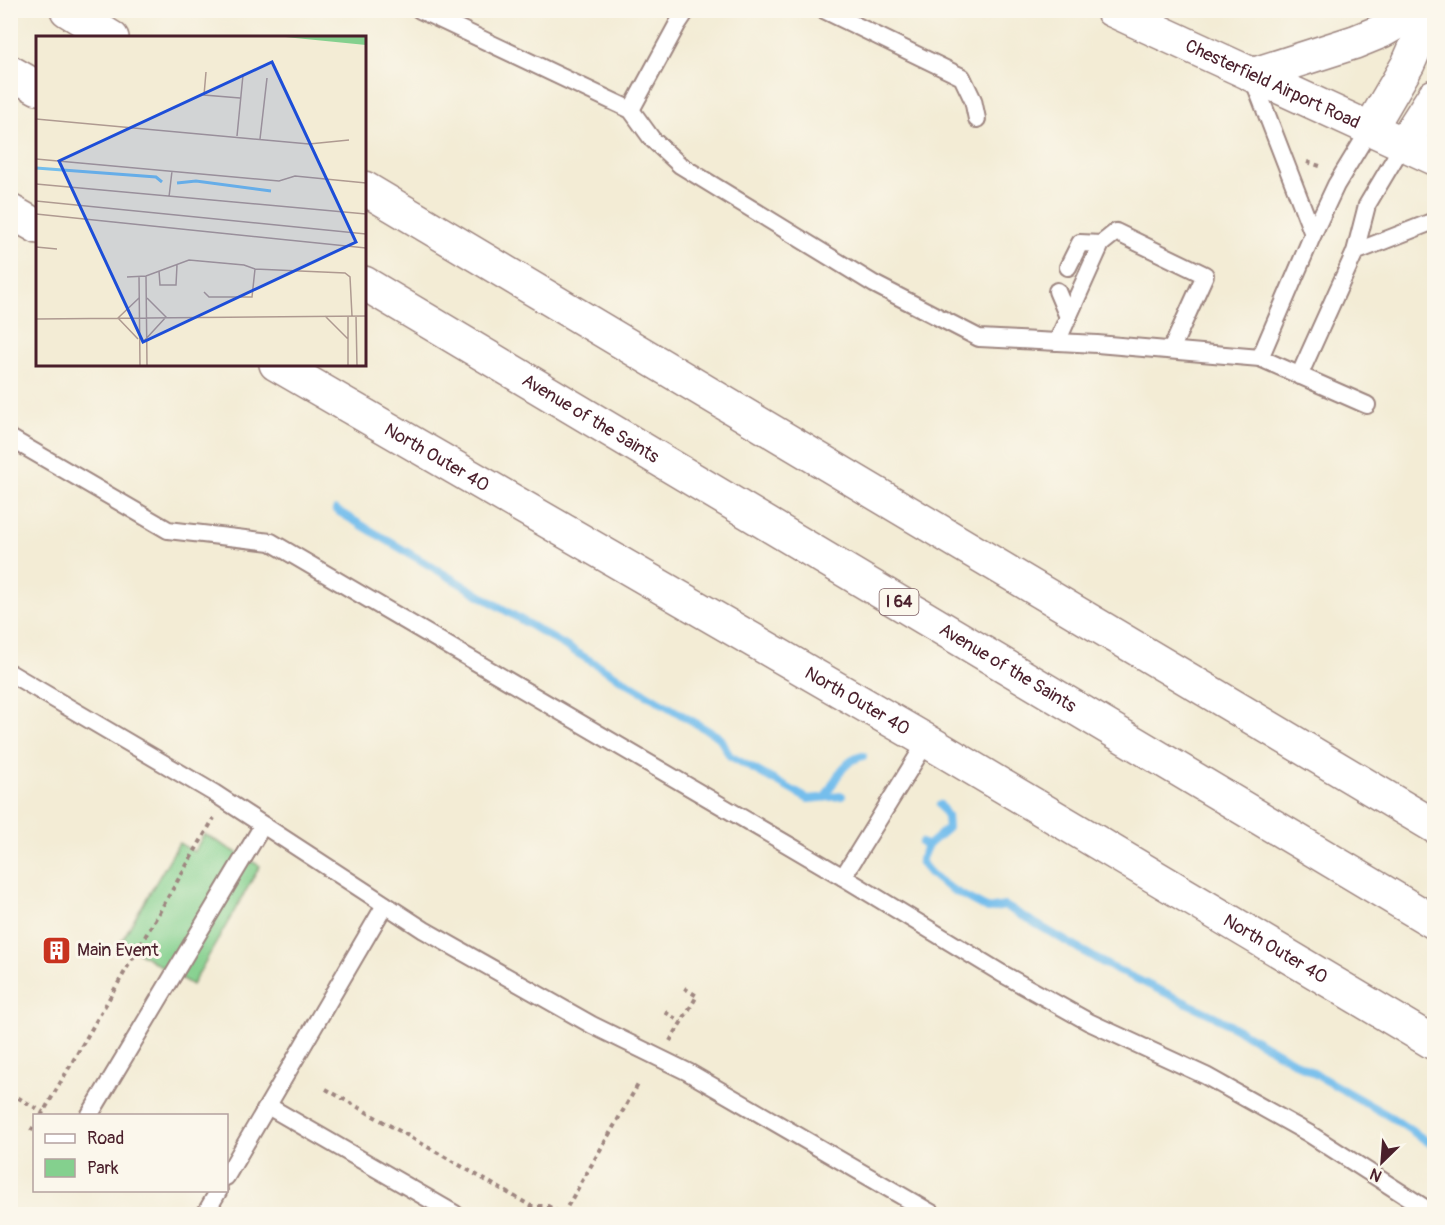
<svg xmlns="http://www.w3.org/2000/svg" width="1445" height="1225" font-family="Pangolin,sans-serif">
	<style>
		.green { fill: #84d08e; stroke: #67785c; stroke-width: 1.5 }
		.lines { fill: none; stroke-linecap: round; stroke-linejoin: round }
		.stream { stroke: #74beec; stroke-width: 8 }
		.lane-casing { stroke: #9e8680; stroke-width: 20 }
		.street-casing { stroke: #9e8680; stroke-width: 36 }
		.secondary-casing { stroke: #9e8680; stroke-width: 36 }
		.primary-casing { stroke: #9e8680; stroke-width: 36 }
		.highway-casing { stroke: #9e8680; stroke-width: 36 }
		.path { stroke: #9e8680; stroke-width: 4; stroke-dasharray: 4.5 4.5; stroke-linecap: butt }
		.lane { stroke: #fff; stroke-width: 16 }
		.street { stroke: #fff; stroke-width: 33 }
		.secondary { stroke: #fff; stroke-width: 33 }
		.primary { stroke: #fff; stroke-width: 33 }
		.highway { stroke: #fff; stroke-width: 33 }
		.labels { text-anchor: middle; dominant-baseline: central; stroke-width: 6; stroke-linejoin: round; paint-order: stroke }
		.shield { fill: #fbf7ec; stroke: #7f6065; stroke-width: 1.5 }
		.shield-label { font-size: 16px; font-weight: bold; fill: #4a1f2b }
		.street-label { font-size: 18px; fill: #4a1f2b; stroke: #fbf7ec }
		.poi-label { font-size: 18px; fill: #4a1f2b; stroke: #fbf7ec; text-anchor: start }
		.inset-river { fill: none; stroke: #74beec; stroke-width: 3 }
		.inset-road { fill: none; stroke: #af9a91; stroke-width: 1.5 }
		.view { fill: #1d4ed8; fill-opacity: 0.15; stroke: #1d4ed8; stroke-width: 3 }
		.inset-edge { fill: none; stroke: #4a1f2b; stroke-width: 3 }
	</style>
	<rect width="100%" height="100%" fill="#fbf7ec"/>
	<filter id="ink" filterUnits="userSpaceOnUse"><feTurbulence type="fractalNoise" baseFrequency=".0167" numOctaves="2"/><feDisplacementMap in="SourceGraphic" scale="12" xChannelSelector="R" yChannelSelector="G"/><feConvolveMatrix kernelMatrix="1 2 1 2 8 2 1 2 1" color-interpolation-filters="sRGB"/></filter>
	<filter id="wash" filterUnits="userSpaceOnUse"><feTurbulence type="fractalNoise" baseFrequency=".008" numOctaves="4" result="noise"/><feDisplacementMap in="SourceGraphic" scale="24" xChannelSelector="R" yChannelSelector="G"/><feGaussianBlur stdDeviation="1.35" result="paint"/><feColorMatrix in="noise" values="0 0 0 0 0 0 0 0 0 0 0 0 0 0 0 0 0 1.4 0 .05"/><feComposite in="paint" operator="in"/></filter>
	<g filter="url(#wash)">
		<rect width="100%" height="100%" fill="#f3ecd5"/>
		<path class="green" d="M204,834L260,866L192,985L121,942L179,843L194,852Z"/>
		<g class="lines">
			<g class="stream">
				<path d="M336,510L719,737L730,756L808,799L842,796"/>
				<path d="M825,797C835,781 843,760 863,756"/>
				<path d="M922,843L927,846L921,861C934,884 965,896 988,909L1005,906L1107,965L1214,1016L1394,1119L1434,1146"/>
				<path d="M927,846L948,828L947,816L940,805"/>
			</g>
		</g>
	</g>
	<g filter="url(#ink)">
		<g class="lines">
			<defs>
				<g id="lane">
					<path d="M420,10L631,110L652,139L680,165L874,284L979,338L1097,344L1260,358L1367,405"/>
					<path d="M824,10L962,77L973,100L977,119"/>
					<path d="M1252,76L1313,234"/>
					<path d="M631,110L677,25L687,10"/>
					<path d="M1355,252L1434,221"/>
					<path d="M1068,267L1080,243L1101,244"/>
					<path d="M1057,291L1068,317"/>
					<path d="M1057,342L1101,244L1116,232L1205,275L1171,350"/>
					<path d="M1260,358L1313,234L1336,185L1370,129"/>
					<path d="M1299,376L1355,252L1367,205L1404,143"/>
					<path d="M10,438L168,530L271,542L843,877L1001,973L1089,1022L1206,1076L1308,1133L1434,1214"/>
					<path d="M10,673L214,793L424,930L592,1025L688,1072L933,1214"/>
					<path d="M843,877L927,741"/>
					<path d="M268,1106L455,1214"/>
					<path d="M89,1116L263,825"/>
					<path d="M226,1177L385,905"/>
					<path d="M205,1214L219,1190"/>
				</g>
				<g id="street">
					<path d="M1252,75L1355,42L1382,31L1419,10"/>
					<path d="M1370,129L1408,64L1432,10"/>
					<path d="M1404,143L1434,96"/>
				</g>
				<g id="secondary">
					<path d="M10,211L38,227"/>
					<path id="s1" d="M276,364L927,741L1434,1043"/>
				</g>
				<g id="primary">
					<path id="s2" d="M1112,10L1434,158"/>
				</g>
				<g id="highway">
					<path d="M67,10L112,38"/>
					<path d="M10,72L38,88"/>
					<path d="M364,188L1434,826"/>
					<path id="s3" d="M364,283L1434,922"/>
				</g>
			</defs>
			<use href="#lane" class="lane-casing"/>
			<use href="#street" class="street-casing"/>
			<use href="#secondary" class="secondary-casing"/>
			<use href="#primary" class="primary-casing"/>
			<use href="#highway" class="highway-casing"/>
			<g class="path">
				<path d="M1307,162L1323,167"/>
				<path d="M665,1012L681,1022"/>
				<path d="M670,1041L697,996L681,986"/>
				<path d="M326,1089L531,1206H548L562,1214"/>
				<path d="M10,1093L43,1112"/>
				<path d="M41,1116L214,818"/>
				<path d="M31,1131L34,1126"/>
				<path d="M563,1214L639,1083"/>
			</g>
			<use href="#lane" class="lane"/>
			<use href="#street" class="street"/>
			<use href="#secondary" class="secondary"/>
			<use href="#primary" class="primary"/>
			<use href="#highway" class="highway"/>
		</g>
	</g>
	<defs>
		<symbol id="building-square" viewBox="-11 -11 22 22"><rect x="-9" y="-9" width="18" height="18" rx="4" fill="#c8321e" stroke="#fbf7ec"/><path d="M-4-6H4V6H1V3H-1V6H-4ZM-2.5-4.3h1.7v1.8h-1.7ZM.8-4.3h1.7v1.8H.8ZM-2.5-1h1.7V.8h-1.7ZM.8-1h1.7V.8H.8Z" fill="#fff"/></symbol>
	</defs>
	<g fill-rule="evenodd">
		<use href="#building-square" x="40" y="934" width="33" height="33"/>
	</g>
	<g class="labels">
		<rect class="shield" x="879.5" y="589" width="39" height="26" rx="4.5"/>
		<g class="shield-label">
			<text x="899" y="602">I 64</text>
		</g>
		<g class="street-label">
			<text stroke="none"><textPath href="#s2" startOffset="177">Chesterfield Airport Road</textPath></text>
			<text stroke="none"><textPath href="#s3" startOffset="264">Avenue of the Saints</textPath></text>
			<text stroke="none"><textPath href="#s1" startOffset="186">North Outer 40</textPath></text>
			<text stroke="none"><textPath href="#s3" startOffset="750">Avenue of the Saints</textPath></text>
			<text stroke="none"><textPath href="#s1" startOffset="672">North Outer 40</textPath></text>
			<text stroke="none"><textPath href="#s1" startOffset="1158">North Outer 40</textPath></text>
		</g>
		<g class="poi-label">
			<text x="77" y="950">Main Event</text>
		</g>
	</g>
	<g transform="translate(36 36)">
		<rect width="330" height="330" fill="#f3ecd5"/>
		<path d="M239,0H330V9Z" fill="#84d08e"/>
		<path class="inset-river" d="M0,132L120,141L126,146M141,147L160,145L235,155"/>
		<path class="inset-road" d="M170,36L168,59L204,62M0,83L273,108L313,104M201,100L207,39M224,103L231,42M0,123L243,145L259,140L330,147M0,148L330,178M133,161L136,135M0,165L330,198M0,178L330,212M0,211L21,213M123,235L124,249H140L141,229M103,240L104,330M110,240L111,330M91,241L110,240L153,224L208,229L219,233L309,237L314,241L316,280M168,256L173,261H216L219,233M289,280L312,303M312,280V330M320,280L321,330M0,283L330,280M102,303L82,282L103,262M108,305L130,281L111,262"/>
		<path class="view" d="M236,26L320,206L107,306L23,125Z"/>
		<rect width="330" height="330" class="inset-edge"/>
	</g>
	<rect width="1445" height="1225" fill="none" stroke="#fbf7ec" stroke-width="36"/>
	<rect x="33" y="1114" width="195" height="78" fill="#fbf7ec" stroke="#b4a19f" stroke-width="1.5"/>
	<rect x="45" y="1134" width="30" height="9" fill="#ffffff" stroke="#b4a19f" stroke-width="1.5"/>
	<text x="87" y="1144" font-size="18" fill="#4a1f2b">Road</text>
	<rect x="45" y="1159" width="30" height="18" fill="#84d08e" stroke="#b4a19f" stroke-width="1.5"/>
	<text x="87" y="1174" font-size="18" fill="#4a1f2b">Park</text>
	<g transform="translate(1382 1162) rotate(205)" stroke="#fbf7ec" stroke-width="4.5" paint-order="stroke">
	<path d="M0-4.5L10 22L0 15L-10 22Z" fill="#4a1f2b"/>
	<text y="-9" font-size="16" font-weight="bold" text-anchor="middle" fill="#4a1f2b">N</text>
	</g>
</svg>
